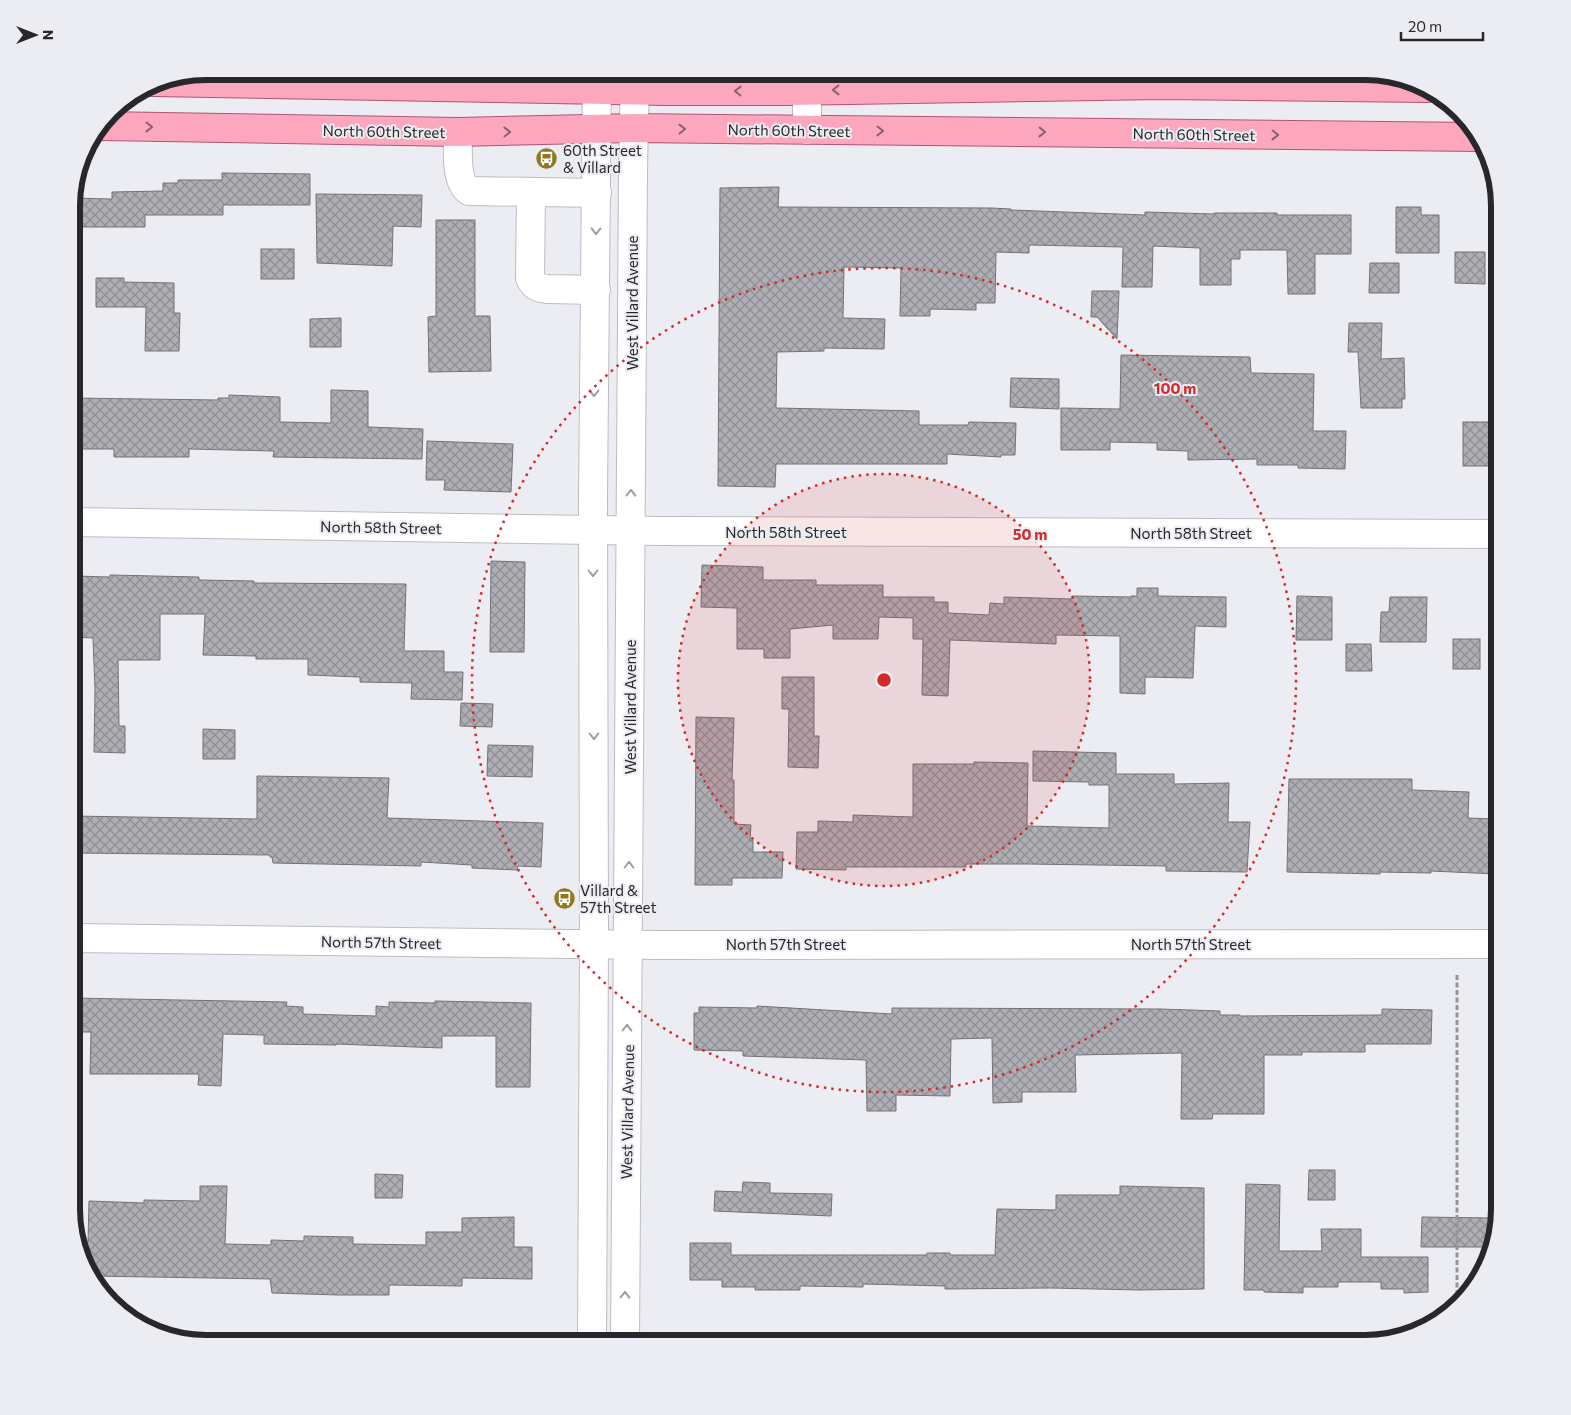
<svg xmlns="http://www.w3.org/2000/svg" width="1571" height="1415" font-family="Commissioner,sans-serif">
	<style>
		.building { fill: url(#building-cross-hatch); stroke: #727278 }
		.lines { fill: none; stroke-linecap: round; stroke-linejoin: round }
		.minor-casing { stroke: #bcbdc2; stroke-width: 30 }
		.major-casing { stroke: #b25470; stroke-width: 30 }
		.path { stroke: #949599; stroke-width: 3; stroke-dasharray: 5 2.5; stroke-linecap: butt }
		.minor { stroke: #fff; stroke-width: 28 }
		.major { stroke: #fda7bf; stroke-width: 28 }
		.oneway { stroke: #88616d }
		.oneway2 { stroke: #9e9e9f }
		.ring { fill: none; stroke: #d62828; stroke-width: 2.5; stroke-dasharray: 2.5 5 }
		.labels { text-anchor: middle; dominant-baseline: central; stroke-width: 4; stroke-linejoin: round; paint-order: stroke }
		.street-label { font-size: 15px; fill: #28282a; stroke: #ecedf3 }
		.poi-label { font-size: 15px; fill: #28282a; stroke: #ecedf3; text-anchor: start }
		.rim { fill: none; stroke: #28282a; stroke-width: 6 }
		.centre { fill: #d62828; stroke: #ecedf3; stroke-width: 2.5 }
		.ring-label { font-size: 15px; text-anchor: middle; font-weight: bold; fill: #d62828; stroke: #ecedf3; stroke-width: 4; stroke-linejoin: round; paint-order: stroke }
	</style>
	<defs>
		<pattern id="building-cross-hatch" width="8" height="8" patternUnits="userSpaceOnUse" patternTransform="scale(1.25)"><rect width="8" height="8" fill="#aeafb5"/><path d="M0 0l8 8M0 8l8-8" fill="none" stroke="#8e8e93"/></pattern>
	</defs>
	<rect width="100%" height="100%" fill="#ecedf3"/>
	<g class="building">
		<path d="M222,173L310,174V205H223V215H145V227H72V198L112,199V192L163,191V183H178V180H222Z"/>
		<path d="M779,187L778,207L991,208L1011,209V210L1145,215V212L1214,214V213H1277V215H1351V254H1315V294H1288L1287,250H1240V259H1231V285H1200V248L1153,246L1152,287H1122L1123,247L1029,245V253L996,252L995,303H976V310L930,309V316H900L901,268L844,267L843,318L885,319L884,349L824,348V351L777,352L776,408L919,411V425H968L969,422L1016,423L1015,455H1001V457L947,454V464H776L775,487L718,486L720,188Z"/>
		<path d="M316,194L422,195L421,227L393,226L392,266L317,263Z"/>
		<path d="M1396,207H1421V215H1439V253H1396Z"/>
		<path d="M436,220H475V316H490L491,371L429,372L428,317L436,316Z"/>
		<rect x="261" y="249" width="33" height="30"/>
		<path d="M1455,252H1485V284L1455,283Z"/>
		<path d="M1370,263H1399V293H1369Z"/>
		<path d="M96,278H124V282L174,283V313H180L179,351H145L146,307H96Z"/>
		<path d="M1092,291H1119L1117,339L1097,317H1091Z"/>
		<path d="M341,318V347H310V319Z"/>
		<path d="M1349,323H1382L1381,359L1404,358L1405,399H1402V408H1361L1358,352H1348Z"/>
		<path d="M1121,355L1250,357L1251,373L1314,374L1313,431H1346L1345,469L1298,468V465H1257V459L1188,460V451L1157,450V443L1110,442V450H1061V408L1120,409Z"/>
		<path d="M1011,378L1059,379V409L1010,407Z"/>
		<path d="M331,390L368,391V427L423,429L422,459L273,457L274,451L189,449V457H114V449H72V398L218,400V398H229V395L280,397V422L331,423Z"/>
		<rect x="1463" y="422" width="37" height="44"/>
		<path d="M427,441L513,444L511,492L444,490L445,480H426Z"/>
		<path d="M491,561L525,562L524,652H490Z"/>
		<path d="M702,565L763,567V580H816V585H883V597H934V602H948V613L989,615L990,603L1004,604V597L1072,599V596L1131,597V596H1137V588H1158V596L1226,597V627L1195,626L1193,678L1145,677V694L1120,693V636L1056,635V644L950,640L948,696L922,695L923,639H913V618L879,617L878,639H833V625L790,629V658H764V649H737V608L701,607Z"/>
		<path d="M110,575L199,577V580L254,581V583L406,584L404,651H444V672H463L462,700L411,699L412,683L360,682V677L308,675V659H256V656L203,655L205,614H160V660H118L119,726H125V753L94,752L95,689L93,638L72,637V583H75V576L110,577Z"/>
		<path d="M1297,596L1332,597V640H1296Z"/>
		<path d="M1390,597H1427L1426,642H1380L1381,612H1389Z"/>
		<rect x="1453" y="639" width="27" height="30"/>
		<path d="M1346,644H1371L1372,671H1346Z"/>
		<path d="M782,677H814V736H819L818,768L788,767L789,709H782Z"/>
		<path d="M461,703L493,704L492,727L460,726Z"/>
		<path d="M696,717L734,718L732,780H734V824L751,825L750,840H753V852H783L782,878H732V885H695Z"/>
		<path d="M203,729L235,730V759H203Z"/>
		<path d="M488,745L533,746L532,777L487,776Z"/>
		<path d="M1033,751L1116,753V774H1174V784L1229,783L1228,822H1250L1247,872L1166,871V866L1027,864H966V867H846V870L796,869L797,832H818V821L853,822V815L913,817V764H974V762L1028,763L1027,826L1109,828V785H1089V782L1033,781Z"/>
		<path d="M257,776L389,778L387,818L543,823L541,867L518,866L517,870L472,868V865L421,862V866L273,863L272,857H270V855L72,853V816L257,819Z"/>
		<path d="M1289,779H1412V790L1469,792L1468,818L1495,819L1494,833H1497L1496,874L1431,871V873L1380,872V874L1287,872Z"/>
		<path d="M72,998L287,1002L286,1006L303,1007V1014L376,1016V1006L389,1007V1002L435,1003V1001L531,1003L530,1087H496V1036H442V1048L336,1044V1045L264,1044V1035L223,1034L221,1086L198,1085L199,1074H90L91,1032H72Z"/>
		<path d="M757,1006L892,1014V1008L1160,1009L1220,1011V1015H1240V1016L1382,1015V1009L1432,1010L1431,1044H1365V1052H1302V1055H1264V1114H1213L1212,1119H1181L1182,1053L1075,1055L1076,1092H1022V1102L993,1103L992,1038L951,1039L950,1096L896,1095V1111H867L866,1060L743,1056V1051L694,1050V1013H699V1007L757,1008Z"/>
		<path d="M1309,1170H1335V1200H1308Z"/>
		<path d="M375,1174L403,1175L402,1198H375Z"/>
		<path d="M743,1182L770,1183V1193L832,1194L831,1216L714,1211L715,1191L742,1192Z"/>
		<path d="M1246,1184L1280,1185L1279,1251H1322L1321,1229H1361V1257H1428V1292L1404,1293V1289H1381V1282H1338V1287H1303V1293L1264,1292V1290H1244Z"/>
		<path d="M200,1186H227L225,1244L271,1245V1240L304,1241V1236L353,1237V1244L426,1245V1232H462V1218L514,1217V1247H532V1279L462,1278V1286L389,1285V1295H338L272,1293L270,1279L91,1276L82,1261L77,1242H88L89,1201L144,1203V1200L200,1201Z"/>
		<path d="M1120,1186L1204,1188V1289L1139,1290L1051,1288L945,1289V1286L863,1284V1287L800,1286V1290H755V1287H722V1280H690V1243H731V1255H927V1253H950V1255H995L997,1209L1056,1210V1195H1120Z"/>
		<path d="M1422,1217L1493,1218L1492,1247H1421Z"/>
	</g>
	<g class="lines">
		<defs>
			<g id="minor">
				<path d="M694,71L695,90"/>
				<path d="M804,71L807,91V130"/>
				<path d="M458,132C458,148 455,182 469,191L597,193"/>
				<path d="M531,192L530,278C534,287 539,288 548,289L596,290"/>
				<path d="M72,522L662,531L1500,534"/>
				<path d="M72,938L659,945L1500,944"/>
				<path d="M592,1344L594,944L593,497L597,71"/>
				<path d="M625,1344L633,172L635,71"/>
			</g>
			<g id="major">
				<path d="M153,82L665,91H787L1162,85L1427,88"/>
				<path d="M100,126L458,132L634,128L1478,137"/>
			</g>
		</defs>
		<use href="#minor" class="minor-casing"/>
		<use href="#major" class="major-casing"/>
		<path class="path" d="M1457,975V1306"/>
		<use href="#minor" class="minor"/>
		<use href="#major" class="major"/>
	</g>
	<defs><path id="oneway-chevron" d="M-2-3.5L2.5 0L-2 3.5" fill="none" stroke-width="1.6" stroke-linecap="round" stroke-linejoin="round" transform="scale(1.25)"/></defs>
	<g class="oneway">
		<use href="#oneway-chevron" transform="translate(836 90) rotate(179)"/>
		<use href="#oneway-chevron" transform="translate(738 91) rotate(-179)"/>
		<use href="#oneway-chevron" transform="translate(149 127) rotate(1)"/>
		<use href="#oneway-chevron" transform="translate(682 129) rotate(-1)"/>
		<use href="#oneway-chevron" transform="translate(880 131) rotate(1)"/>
		<use href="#oneway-chevron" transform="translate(507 132) rotate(-1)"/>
		<use href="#oneway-chevron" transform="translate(1042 132) rotate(1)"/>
		<use href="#oneway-chevron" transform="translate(1275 135) rotate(1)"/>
	</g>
	<g class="oneway2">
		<use href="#oneway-chevron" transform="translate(596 231) rotate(91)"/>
		<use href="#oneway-chevron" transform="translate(594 393) rotate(91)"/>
		<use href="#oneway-chevron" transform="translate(631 493) rotate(-89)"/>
		<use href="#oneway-chevron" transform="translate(593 573) rotate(90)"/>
		<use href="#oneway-chevron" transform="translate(594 736) rotate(90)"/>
		<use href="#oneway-chevron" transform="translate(629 865) rotate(-90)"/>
		<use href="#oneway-chevron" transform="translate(627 1028) rotate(-89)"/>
		<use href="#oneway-chevron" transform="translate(625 1295) rotate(-89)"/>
	</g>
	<circle cx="884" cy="680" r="206" fill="#d62828" fill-opacity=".12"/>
	<g class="ring">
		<circle cx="884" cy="680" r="206"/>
		<circle cx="884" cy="680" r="412"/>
	</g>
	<defs>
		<symbol id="bus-disc" viewBox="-11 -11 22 22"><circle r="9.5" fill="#90781e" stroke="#ecedf3"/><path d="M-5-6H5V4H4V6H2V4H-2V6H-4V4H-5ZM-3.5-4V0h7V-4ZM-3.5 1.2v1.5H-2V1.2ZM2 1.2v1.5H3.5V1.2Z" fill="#fff"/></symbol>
	</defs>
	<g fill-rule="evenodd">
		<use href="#bus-disc" x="534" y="146" width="25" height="25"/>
		<use href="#bus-disc" x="552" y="886" width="25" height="25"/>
	</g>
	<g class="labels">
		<g class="street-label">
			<text transform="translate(789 130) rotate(1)">North 60th Street</text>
			<text transform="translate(384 131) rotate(1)">North 60th Street</text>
			<text transform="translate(1194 134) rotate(1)">North 60th Street</text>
			<text transform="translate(632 303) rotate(-90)">West Villard Avenue</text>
			<text transform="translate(381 527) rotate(1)">North 58th Street</text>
			<text x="786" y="532">North 58th Street</text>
			<text x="1191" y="533">North 58th Street</text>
			<text transform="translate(630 707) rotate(-90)">West Villard Avenue</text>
			<text transform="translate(381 942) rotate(1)">North 57th Street</text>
			<text x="786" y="944">North 57th Street</text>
			<text x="1191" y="944">North 57th Street</text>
			<text transform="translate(627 1112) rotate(-89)">West Villard Avenue</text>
		</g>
		<g class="poi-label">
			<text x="563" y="150">60th Street<tspan x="563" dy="17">&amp; Villard</tspan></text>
			<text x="580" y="890">Villard &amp;<tspan x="580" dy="17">57th Street</tspan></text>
		</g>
	</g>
	<path d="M0 0H1571V1415H0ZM206 80H1365A126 126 0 0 1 1491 206V1209A126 126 0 0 1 1365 1335H206A126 126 0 0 1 80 1209V206A126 126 0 0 1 206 80Z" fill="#ecedf3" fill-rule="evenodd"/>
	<path class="rim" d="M206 80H1365A126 126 0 0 1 1491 206V1209A126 126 0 0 1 1365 1335H206A126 126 0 0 1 80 1209V206A126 126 0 0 1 206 80Z"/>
	<circle cx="884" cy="680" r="8" class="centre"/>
	<g class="ring-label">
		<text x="1175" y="394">100 m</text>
		<text x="1030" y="540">50 m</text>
	</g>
	<g transform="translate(35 35) rotate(90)" stroke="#ecedf3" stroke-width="4" paint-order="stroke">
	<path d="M0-4L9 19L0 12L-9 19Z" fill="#28282a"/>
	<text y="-8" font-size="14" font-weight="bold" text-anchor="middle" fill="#28282a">N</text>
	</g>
	<path d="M1401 32v8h82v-8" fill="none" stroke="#28282a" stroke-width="2.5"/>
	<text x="1408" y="32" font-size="15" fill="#28282a" stroke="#ecedf3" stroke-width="4" paint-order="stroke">20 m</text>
</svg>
